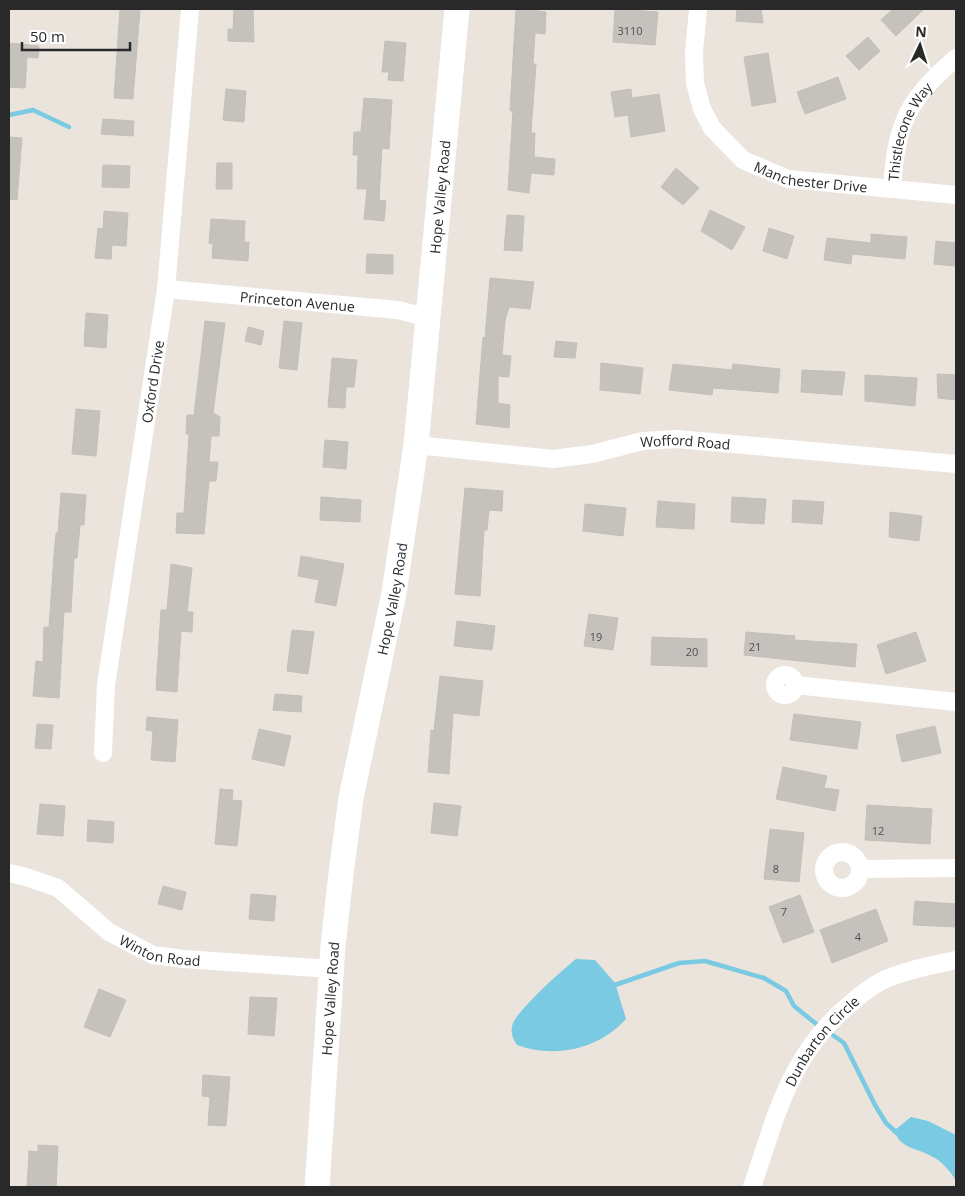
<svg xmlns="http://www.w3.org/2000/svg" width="965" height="1196" font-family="'Open Sans',sans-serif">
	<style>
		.water { fill: #79cae2 }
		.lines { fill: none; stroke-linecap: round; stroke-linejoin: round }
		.stream { stroke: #79cae2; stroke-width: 4.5 }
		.building { fill: #c5c1bc; stroke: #c5bfb6 }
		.minor { stroke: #fff; stroke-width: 18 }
		.secondary { stroke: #fff; stroke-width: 25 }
		.labels { text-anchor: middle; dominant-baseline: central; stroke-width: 5; stroke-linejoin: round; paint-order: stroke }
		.number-label { font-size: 11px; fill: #504f4e }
		.street-label { font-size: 14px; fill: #292929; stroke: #fff }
	</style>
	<rect width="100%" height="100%" fill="#eae4dc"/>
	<g class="water">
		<path d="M576,959L595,960L615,983L626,1019C599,1049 555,1059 517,1045C512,1038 510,1032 513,1023C520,1008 562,970 576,959Z"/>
		<path d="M911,1117L928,1121L956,1135V1181C950,1171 942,1161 931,1156C920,1149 894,1147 896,1129Z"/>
	</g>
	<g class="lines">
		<g class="stream">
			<path d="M9,115L33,110L69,127"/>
			<path d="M612,986L679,963L705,961L764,978L786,991L794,1006L820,1027"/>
			<path d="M827,1031L844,1043L875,1105L886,1123L899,1135"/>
		</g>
	</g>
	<g class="building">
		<path d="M120,9H140L133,99L114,98Z"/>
		<path d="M234,9H253L254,42L228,41V29H233Z"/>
		<path d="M516,9H538V11L546,12L545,34L535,33L533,64H536L531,133H535L534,157L555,159L554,175L531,173L529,193L508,190L513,111H510Z"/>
		<path d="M615,9L658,12L655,45L613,42Z"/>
		<path d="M737,9H761L763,23L736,21Z"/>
		<path d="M893,9H924L896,36L881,20Z"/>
		<path d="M868,37L880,51L859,70L846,56Z"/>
		<path d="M385,41L406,43L403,81L388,80L389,72H382Z"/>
		<path d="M9,43L39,46L38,58L27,57L25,88L9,87Z"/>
		<path d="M768,53L776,102L752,106L744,57Z"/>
		<path d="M838,77L846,99L805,114L797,92Z"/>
		<path d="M226,89L246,91L244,122L223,120Z"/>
		<path d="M631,89L632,98L659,94L665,131L631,137L628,115L615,117L611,92Z"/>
		<path d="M364,98L392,100L389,149L382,148L379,200L386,201L384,221L364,219L367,189H357L358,155H353L354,132H361Z"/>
		<path d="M103,119L134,121L133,136L101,134Z"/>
		<path d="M9,137L22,138L17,200L9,199Z"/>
		<path d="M217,163H232V189H216Z"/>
		<path d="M103,165L130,166L129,188L102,187Z"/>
		<path d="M676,168L699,188L683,205L661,187Z"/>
		<path d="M710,210L745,227L732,250L701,231Z"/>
		<path d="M104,211L128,213L126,246L112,245L111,259L95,258L98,228L103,229Z"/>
		<path d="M507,215L524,216L522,251L504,250Z"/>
		<path d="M211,219L245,221L244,242H249L248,261L212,258L213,244L209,243Z"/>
		<path d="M769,228L794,236L787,259L763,251Z"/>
		<path d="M871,234L907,237L905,259L852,254L851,264L824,260L827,238L871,243Z"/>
		<path d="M936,241L956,243V266L934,264Z"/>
		<path d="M367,254L393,255V274L366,273Z"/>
		<path d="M490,278L534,282L530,309L509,307L505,320L502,355L511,356L509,377L498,376V403L510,405L509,428L476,424L483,337L485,338Z"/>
		<path d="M86,313L108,315L106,348L84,346Z"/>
		<path d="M205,321L225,323L213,413L220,417L219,436H211L209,462H218L216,481H209L204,534L176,533L177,513H184L189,434H186L187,415H194Z"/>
		<path d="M284,321L302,323L297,370L279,368Z"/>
		<path d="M248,327L264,331L261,345L245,341Z"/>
		<path d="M556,341L577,343L575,358L554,357Z"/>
		<path d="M332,358L357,360L354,387H346L345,408L328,407Z"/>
		<path d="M601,363L643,368L640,394L600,390Z"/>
		<path d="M673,364L732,370L733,364L780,369L778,393L713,388L712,395L669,390Z"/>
		<path d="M802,370L845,372L842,395L801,392Z"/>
		<path d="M937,374L956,375V400L938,398Z"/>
		<path d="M865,375L917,378L915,406L865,401Z"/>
		<path d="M76,409L100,411L96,456L72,454Z"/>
		<path d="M325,440L348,442L346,469L323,467Z"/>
		<path d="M465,488L503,491L502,511L489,510L487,530H484L480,596L455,594Z"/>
		<path d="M61,493L86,495L84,525H80L77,558H74L71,612H64L59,698L33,696L36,661L43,662L44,627H49L54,556L56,533H58Z"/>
		<path d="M321,497L361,500L360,522L320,520Z"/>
		<path d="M732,497L766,499L764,524L731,522Z"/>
		<path d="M793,500L824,502L822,524L792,522Z"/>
		<path d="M658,501L695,504L694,529L656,527Z"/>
		<path d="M585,504L626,508L623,536L583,531Z"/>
		<path d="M890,512L922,516L919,541L889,537Z"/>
		<path d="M301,556L344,564L336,606L315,602L319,580L298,576Z"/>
		<path d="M171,564L192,568L187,612H193L192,632L181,631L177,692L156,690L161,610H167Z"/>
		<path d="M589,614L618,618L613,650L584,646Z"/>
		<path d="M457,621L495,626L492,650L454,646Z"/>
		<path d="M292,630L314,632L308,674L287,671Z"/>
		<path d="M746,632L795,636L794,640L857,644L855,667L744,655Z"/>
		<path d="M916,632L926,661L886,674L877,645Z"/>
		<path d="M652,637L707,639V667L651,665Z"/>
		<path d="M440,676L483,681L479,716L453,713L449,774L428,772L431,730L434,731Z"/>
		<path d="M275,694L302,696L301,712L273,710Z"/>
		<path d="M794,714L861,722L857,749L790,740Z"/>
		<path d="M147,717L178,720L175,762L151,760L153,731L146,730Z"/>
		<path d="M37,724L53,725L51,749L35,748Z"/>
		<path d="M935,726L941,753L902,762L896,735Z"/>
		<path d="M259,729L291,736L284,766L252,759Z"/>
		<path d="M783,767L827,776L824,788L839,790L835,811L776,799Z"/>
		<path d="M220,789L233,790L232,800L242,801L237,846L215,844Z"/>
		<path d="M434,803L461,806L457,836L431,833Z"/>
		<path d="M40,804L65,806L63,836L37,834Z"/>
		<path d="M867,805L932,809L930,844L865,840Z"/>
		<path d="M88,820L114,822L113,843L87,841Z"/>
		<path d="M770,829L804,833L799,882L764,879Z"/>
		<path d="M163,886L186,892L182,910L158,904Z"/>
		<path d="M251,894L276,896L274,921L249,919Z"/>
		<path d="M800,895L814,932L783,943L769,907Z"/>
		<path d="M915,901L956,904V927L913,925Z"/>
		<path d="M876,909L888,941L832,963L820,930Z"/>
		<path d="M99,989L126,1000L110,1037L84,1027Z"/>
		<path d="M250,997L277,998L274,1036L248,1034Z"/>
		<path d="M203,1075L230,1077L226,1126L208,1125L210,1097L202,1096Z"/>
		<path d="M38,1145L58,1146L56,1187H27L29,1151L38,1152Z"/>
	</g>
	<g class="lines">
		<g class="minor">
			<path id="s1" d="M698,9L694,52L695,83L702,109L712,128L743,160L788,179L956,195"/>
			<path id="s2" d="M892,189C896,124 907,100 956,58"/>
			<path id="s3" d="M166,289L398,310L429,318"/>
			<path id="s4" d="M416,445L553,459L592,454L643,441L677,439L956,464"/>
			<circle cx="785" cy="685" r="10"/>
			<path d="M795,685L956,702"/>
			<path id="s5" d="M103,753L106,685L166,289L190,9"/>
			<circle cx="842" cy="870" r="18"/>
			<path d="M861,869L956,868"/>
			<path id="s6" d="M9,873L26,877L58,888L109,932L153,955L184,959L331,969"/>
			<path id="s7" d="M752,1187C776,1117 789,1055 849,1005C860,995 872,985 886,979C909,969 933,965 956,960"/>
		</g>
		<path class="secondary" id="s8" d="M317,1187L333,946L341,874L351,798L394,593L416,445L457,9"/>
	</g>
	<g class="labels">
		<g class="number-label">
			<text x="630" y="30">3110</text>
			<text x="596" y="636">19</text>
			<text x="755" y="646">21</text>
			<text x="692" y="651">20</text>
			<text x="878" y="830">12</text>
			<text x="776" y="868">8</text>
			<text x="784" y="911">7</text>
			<text x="858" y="936">4</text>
		</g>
		<g class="street-label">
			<text stroke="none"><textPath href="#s2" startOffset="61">Thistlecone Way</textPath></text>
			<text stroke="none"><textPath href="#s1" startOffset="238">Manchester Drive</textPath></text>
			<text stroke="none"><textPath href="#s8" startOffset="999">Hope Valley Road</textPath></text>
			<text stroke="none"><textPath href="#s3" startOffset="132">Princeton Avenue</textPath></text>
			<text stroke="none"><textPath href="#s5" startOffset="375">Oxford Drive</textPath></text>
			<text stroke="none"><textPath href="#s4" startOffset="272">Wofford Road</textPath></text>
			<text stroke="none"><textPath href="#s8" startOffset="594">Hope Valley Road</textPath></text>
			<text stroke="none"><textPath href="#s6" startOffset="174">Winton Road</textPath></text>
			<text stroke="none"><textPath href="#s8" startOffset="189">Hope Valley Road</textPath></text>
			<text stroke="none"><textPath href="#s7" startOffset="164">Dunbarton Circle</textPath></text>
		</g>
	</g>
	<rect width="965" height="1196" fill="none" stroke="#292929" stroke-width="20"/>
	<g transform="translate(920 45) rotate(4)" stroke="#ffffff" stroke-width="4" paint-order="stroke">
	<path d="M0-4L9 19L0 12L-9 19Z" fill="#292929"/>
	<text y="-8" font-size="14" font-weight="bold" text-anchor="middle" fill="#292929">N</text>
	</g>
	<path d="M22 42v8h108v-8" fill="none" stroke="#292929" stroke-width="2.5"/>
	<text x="30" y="42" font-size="15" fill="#292929" stroke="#ffffff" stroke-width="4" paint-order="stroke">50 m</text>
</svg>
